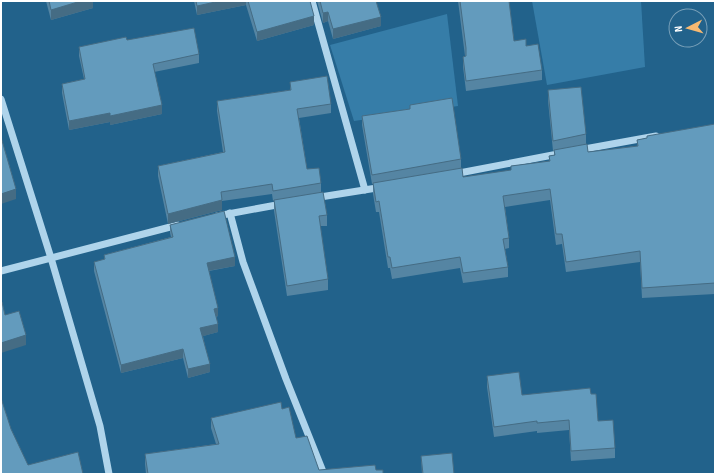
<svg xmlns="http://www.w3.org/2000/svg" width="716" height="475" font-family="'Sofia Sans Condensed',sans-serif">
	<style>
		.green { fill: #367da8 }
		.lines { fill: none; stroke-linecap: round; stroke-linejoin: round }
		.minor { stroke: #afd4eb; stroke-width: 7 }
		.wall { fill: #5585a3 }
		.shaded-wall { fill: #456c84 }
		.building { fill: #639bbd; stroke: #456c84 }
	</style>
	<rect width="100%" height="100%" fill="#22628b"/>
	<g class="green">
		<path d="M532,1H641L645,67L547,85Z"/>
		<path d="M447,14L458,106L354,121L330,45Z"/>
	</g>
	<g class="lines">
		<g class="minor">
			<path d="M312,1L365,190"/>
			<path d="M1,99L51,258L100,426L109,474"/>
			<path d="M579,150L656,136"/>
			<path d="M454,174L563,153"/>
			<path d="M314,198L383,187"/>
			<path d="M230,213L243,262L286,379L324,474"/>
			<path d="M217,216L282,204"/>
			<path d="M1,271L178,225"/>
		</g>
	</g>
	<g class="wall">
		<path d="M46,1H93V8L51,20Z"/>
		<path d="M194,1H310L314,25L257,41L246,5L197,15Z"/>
		<path d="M317,1H376L381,26L333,39L328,21L323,23Z"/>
		<path d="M458,1H509L514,41L526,46L542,70V80L466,91L463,67V57L465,56Z"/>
		<path d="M127,40L199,54V63L154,72L162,114L110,125V122L69,130L62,93V84L84,79L79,56V47Z"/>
		<path d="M290,82L331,104V113L299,118L307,169L321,183V192L327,215V226H320L328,279V290L287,296L274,211V200L273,201L272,194L222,201V210L168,224L158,176V166L223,152L217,111V101L290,90Z"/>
		<path d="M548,90L586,134V144L588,152L637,146V140L715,124V294L642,298L640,262L566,272L562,244L556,245L550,200L505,207L509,238V248L505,249L508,267V277L463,283L460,268L392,279L390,268H388L379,212H376L373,194V184H372L362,125V116L410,109V105L461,159V168L463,177L511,170V166L549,161V156L554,155V151H553L548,101Z"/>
		<path d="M170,225L235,266L209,271L218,316L216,317L218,332L203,336L210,372L188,378L183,358L121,373L94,271V262L104,260V255L171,237L170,233Z"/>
		<path d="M487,376L522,395L591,394L598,421L615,448V458L571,461L569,430L537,433V431L494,437L487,387Z"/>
		<path d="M282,409L296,438L319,470H376L383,474H146L145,464V454L216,444L211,428V418Z"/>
		<path d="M421,456L454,474H422Z"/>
	</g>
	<g class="shaded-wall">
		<path d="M81,1H93V8L51,20V10Z"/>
		<path d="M220,1H246V5L197,15V6Z"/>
		<path d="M328,12V21L323,23V13Z"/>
		<path d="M314,16V25L257,41V32Z"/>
		<path d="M381,17V26L333,39V29Z"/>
		<path d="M162,105V114L110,125V116Z"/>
		<path d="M110,113V122L69,130V121Z"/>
		<path d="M16,189V199L1,204V194Z"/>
		<path d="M222,200V210L168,224V214Z"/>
		<path d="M235,257V266L207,271V263Z"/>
		<path d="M218,308V316L214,317V309Z"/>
		<path d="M218,324V332L200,337V328Z"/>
		<path d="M26,335V345L1,353V343Z"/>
		<path d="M183,349V358L121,373V365Z"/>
		<path d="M210,364V372L188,378V369Z"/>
	</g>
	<g class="building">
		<path d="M49,1H81L51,10Z"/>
		<path d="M196,1H220L197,6Z"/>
		<path d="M248,1H310L314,16L257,32Z"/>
		<path d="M320,1H376L381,17L333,29L328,12L323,13Z"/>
		<path d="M460,1H509L514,41L526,39V46L538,44L542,70L466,81L463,57L466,56V48Z"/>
		<path d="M194,28L199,54L153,64L162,105L110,116V113L69,121L62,84L85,79L79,47L126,37L127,40Z"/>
		<path d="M327,76L331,104L297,109L307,169L319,168L321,183L273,191L272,184L221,192L222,200L168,214L158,166L225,152L217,101L291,90L290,82Z"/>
		<path d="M581,87L586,134L553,141L548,90Z"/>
		<path d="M452,98L461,159L372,175L362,116L410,109V105Z"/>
		<path d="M715,124V283L642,288L640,251L566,262L562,234H556L550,189L503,196L509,238L503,239L508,267L463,273L460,257L392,268L390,257H388L379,201L376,202L373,183L462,168L463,177L511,170V166L550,161L549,156L555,155L554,150L587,144L588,152L638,146L637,140L647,138V136Z"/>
		<path d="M1,137L16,189L1,194Z"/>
		<path d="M323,192L327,215L319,216L328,279L287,286L274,200Z"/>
		<path d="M224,211L235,257L207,263L218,308L214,309L218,324L200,328L210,364L188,369L183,349L121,365L94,262L105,259L104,255L173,237L170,225Z"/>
		<path d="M2,302L5,315L19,311L26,335L1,343V303Z"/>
		<path d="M519,372L522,395L590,388L591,394H596L598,421L613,420L615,448L571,451L569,420L537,423V421L494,427L487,376Z"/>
		<path d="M1,398L11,429L28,465L78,452L83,474H1Z"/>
		<path d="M281,402L282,409L289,407L296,438L307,436L319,470L375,465L376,470H383V474H148L145,454L219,444L211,418Z"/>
		<path d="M452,453L454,474H423L421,456Z"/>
	</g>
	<rect width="716" height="475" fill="none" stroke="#ffffff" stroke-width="4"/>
	<g transform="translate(688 28) rotate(264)"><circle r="19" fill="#22628b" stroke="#7aa1b9"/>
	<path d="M0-3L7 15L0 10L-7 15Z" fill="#f7b971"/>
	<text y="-6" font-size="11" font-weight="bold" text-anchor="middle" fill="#ffffff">N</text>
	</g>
</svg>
